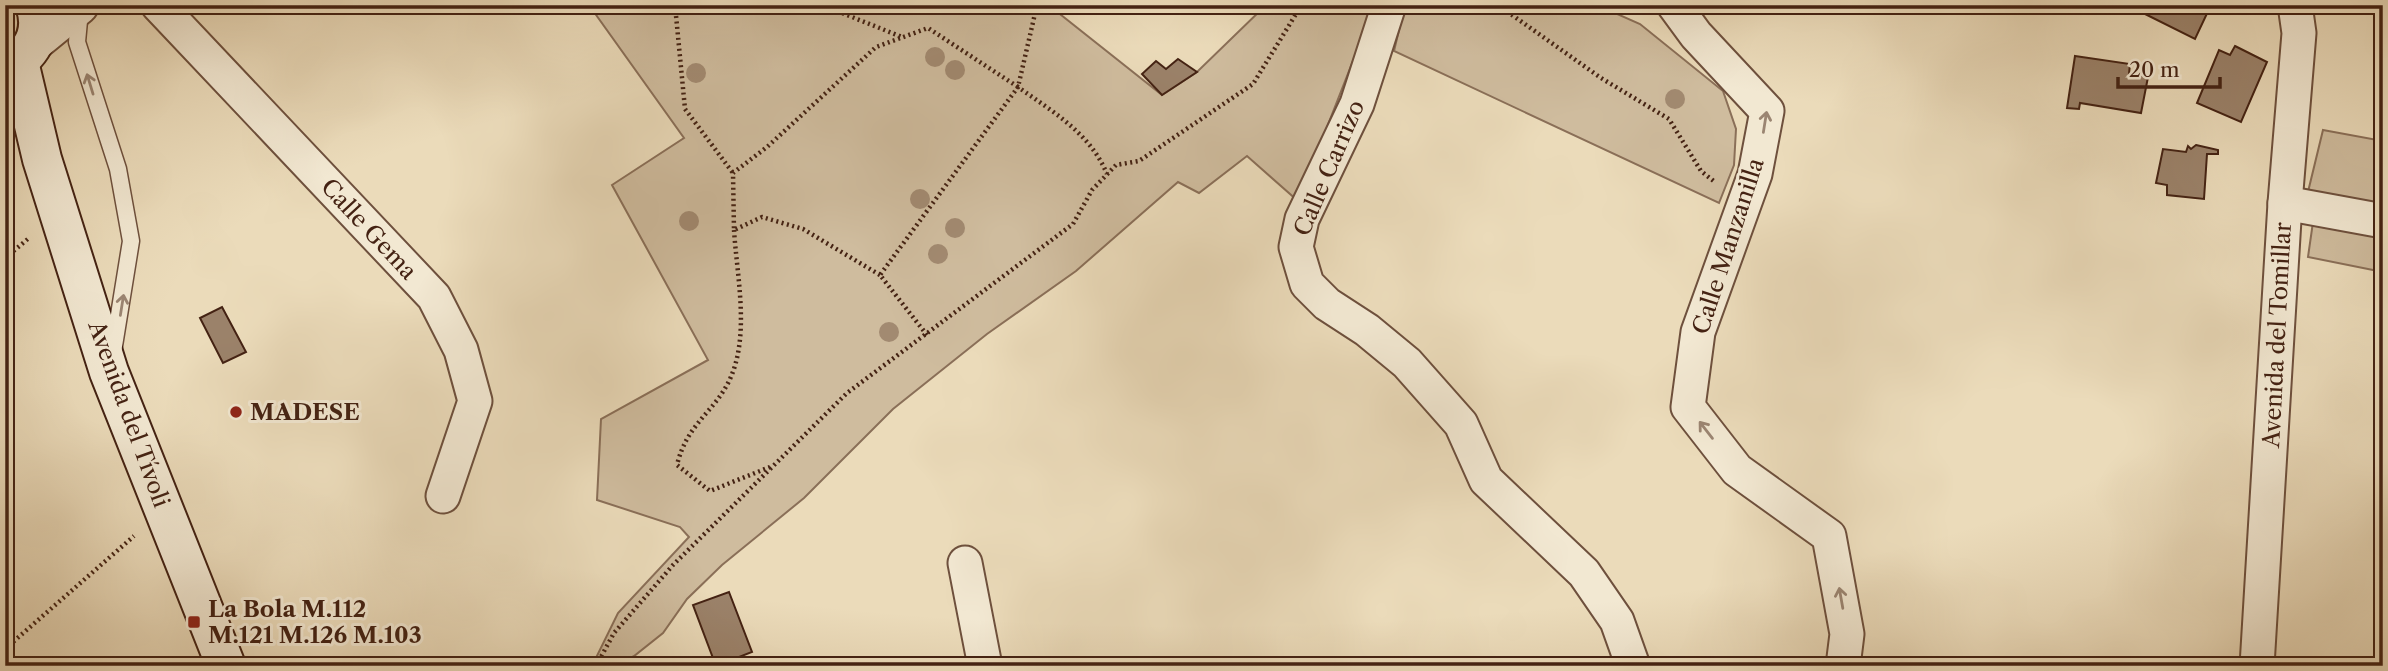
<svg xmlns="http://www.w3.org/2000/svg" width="2388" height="671" font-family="'Libre Caslon Text',serif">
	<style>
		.green { fill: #cfbc9e; stroke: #8a6f58; stroke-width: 2 }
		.building { fill: #9b826a; stroke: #442213; stroke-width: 2 }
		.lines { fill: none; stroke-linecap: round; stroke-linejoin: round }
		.service-casing { stroke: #6e503d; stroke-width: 19 }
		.minor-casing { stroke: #6e503d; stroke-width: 37 }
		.tertiary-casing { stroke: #6e503d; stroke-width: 42 }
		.secondary-casing { stroke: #442213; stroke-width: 42 }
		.path { stroke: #442213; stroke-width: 4.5; stroke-dasharray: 2 3.5; stroke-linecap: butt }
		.service { stroke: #f2e8d2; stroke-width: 16 }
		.minor { stroke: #f2e8d2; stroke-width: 33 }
		.tertiary { stroke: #f2e8d2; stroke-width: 38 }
		.secondary { stroke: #f2e8d2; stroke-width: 38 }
		.tree { fill: #a28a71 }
		.oneway { stroke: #9b8572 }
		.poi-dot { fill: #8f2418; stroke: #f2e8d2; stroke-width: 2.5 }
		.labels { text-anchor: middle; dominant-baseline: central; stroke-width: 6; stroke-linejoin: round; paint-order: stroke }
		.street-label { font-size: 23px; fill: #442213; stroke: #f2e8d2 }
		.poi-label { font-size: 23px; font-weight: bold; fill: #442213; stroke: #f2e8d2; text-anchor: start }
	</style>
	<rect width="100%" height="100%" fill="#ebdbba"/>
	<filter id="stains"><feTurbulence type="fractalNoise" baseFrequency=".00286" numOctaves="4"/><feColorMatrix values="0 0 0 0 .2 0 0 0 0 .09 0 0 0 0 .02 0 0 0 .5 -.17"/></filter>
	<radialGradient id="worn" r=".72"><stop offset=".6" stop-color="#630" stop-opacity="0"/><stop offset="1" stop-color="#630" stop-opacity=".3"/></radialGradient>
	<g class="green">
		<path d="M589,5L1051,7L1162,95L1197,72L1266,5H1369V20L1298,201L1247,156L1199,193L1178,182L1076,271L987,334L893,409L804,498L722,565L687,599L663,633L633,657L629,666H592L618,613L689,537L680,527L597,500L601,419L708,360L612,185L684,138Z"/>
		<path d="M1405,5H1597L1640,24L1723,91L1736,129L1734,165L1719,203L1394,51Z"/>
		<path d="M2323,130L2383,141V209L2307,196Z"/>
		<path d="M2313,222L2383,233V272L2308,257Z"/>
	</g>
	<g class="building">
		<path d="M2127,5H2211L2195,39Z"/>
		<path d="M2235,46L2267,62L2241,122L2197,103L2219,50L2230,55Z"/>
		<path d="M2075,56L2130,64L2129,74L2148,77L2141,113L2080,103L2079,109L2067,108Z"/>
		<path d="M1178,59L1197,72L1162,95L1142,74L1156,61L1166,69Z"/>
		<path d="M2196,145L2218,150V154H2207L2204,199L2167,195V185L2156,183L2163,149L2186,152L2188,146L2191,149Z"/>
		<path d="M222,307L246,352L223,363L200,318Z"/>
		<path d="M729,592L752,652L716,666L693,605Z"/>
		<path d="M633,657L651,666H629Z"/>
	</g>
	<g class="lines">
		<defs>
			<path id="service" d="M80,10L77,42L118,169L131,241L113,352"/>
			<g id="minor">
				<path d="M158,5L434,297L461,350L475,401L443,496"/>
				<path d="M1389,5L1357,104L1302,219L1296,247L1307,284L1327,304L1367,330L1407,363L1461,424L1486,480L1584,573L1617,621L1633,666"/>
				<path d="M1674,5L1696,35L1767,111L1755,174L1698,332L1688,407L1737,470L1829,536L1847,634L1843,666"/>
				<path d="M2285,203L2383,221"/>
				<path d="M965,563L985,666"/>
				<path d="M2257,666L2285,203L2299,33L2295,5"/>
			</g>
			<path id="tertiary" d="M35,41L79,5"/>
			<g id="secondary">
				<path d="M19,62L42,159L109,372L226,666"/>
				<path d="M5,69C31,56 45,34 35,5"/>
			</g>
		</defs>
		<use href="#service" class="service-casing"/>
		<use href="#minor" class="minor-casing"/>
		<use href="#tertiary" class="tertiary-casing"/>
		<use href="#secondary" class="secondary-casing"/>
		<g class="path">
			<path d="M675,5L685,109L733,173"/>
			<path d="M822,5L902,37"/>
			<path d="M1498,5L1601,78L1669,119L1701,171L1716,183"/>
			<path d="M734,230C737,277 750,335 730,379C715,412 687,423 677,465L710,491L770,467"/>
			<path d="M5,258L29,238"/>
			<path d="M880,275L803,229L762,217L734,230L733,173L767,147L876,47L928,28L1018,87L1037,5"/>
			<path d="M927,335L880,275L1018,87C1053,112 1090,133 1107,174"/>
			<path d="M5,649L134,536"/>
			<path d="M596,666L614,633L673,565L847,393L1073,224L1092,190L1116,165L1139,161L1253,84L1296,14L1297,5"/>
		</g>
		<use href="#service" class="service"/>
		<use href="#minor" class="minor"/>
		<use href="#tertiary" class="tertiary"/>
		<use href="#secondary" class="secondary"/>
	</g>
	<g class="tree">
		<circle cx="935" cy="57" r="10"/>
		<circle cx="955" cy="70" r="10"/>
		<circle cx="696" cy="73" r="10"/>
		<circle cx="1675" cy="99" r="10"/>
		<circle cx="920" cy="199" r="10"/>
		<circle cx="689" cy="221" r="10"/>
		<circle cx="955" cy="228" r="10"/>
		<circle cx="938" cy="254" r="10"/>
		<circle cx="889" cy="332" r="10"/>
	</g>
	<defs><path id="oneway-shaft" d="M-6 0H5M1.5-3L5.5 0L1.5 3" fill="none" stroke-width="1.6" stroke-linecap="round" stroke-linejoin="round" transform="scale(1.75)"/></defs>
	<g class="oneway">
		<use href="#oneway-shaft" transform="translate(90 84) rotate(-107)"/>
		<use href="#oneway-shaft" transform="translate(1765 122) rotate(-81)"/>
		<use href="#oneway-shaft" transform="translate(122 305) rotate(-81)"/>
		<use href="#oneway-shaft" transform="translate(1706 430) rotate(-128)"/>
		<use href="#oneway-shaft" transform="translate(1841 598) rotate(-100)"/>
	</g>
	<g class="poi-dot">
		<circle cx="236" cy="412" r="7"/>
		<rect x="187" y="615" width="14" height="14" rx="3.5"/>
	</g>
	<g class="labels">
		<g class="street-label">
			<text transform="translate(1329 168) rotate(-67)">Calle Carrizo</text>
			<text transform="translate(369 229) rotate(47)">Calle Gema</text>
			<text transform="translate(1728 246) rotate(-72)">Calle Manzanilla</text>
			<text transform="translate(2277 335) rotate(-87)">Avenida del Tomillar</text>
			<text transform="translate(129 414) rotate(70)">Avenida del Tívoli</text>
		</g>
		<g class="poi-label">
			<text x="250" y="412">MADESE</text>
			<text x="208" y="609">La Bola M.112<tspan x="208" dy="26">M.121 M.126 M.103</tspan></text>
		</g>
	</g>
	<rect width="2388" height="671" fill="none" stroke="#ebdbba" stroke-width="28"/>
	<rect x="7" y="7" width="2374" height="657" fill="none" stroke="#442213" stroke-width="3.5"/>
	<rect x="14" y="14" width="2360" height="643" fill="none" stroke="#442213" stroke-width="2"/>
	<path d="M2118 77v10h102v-10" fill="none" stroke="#442213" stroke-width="3.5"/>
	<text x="2129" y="77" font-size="21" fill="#442213" stroke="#f2e8d2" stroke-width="5" paint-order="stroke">20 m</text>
	<rect width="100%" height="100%" filter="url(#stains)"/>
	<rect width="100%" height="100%" fill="url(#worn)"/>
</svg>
